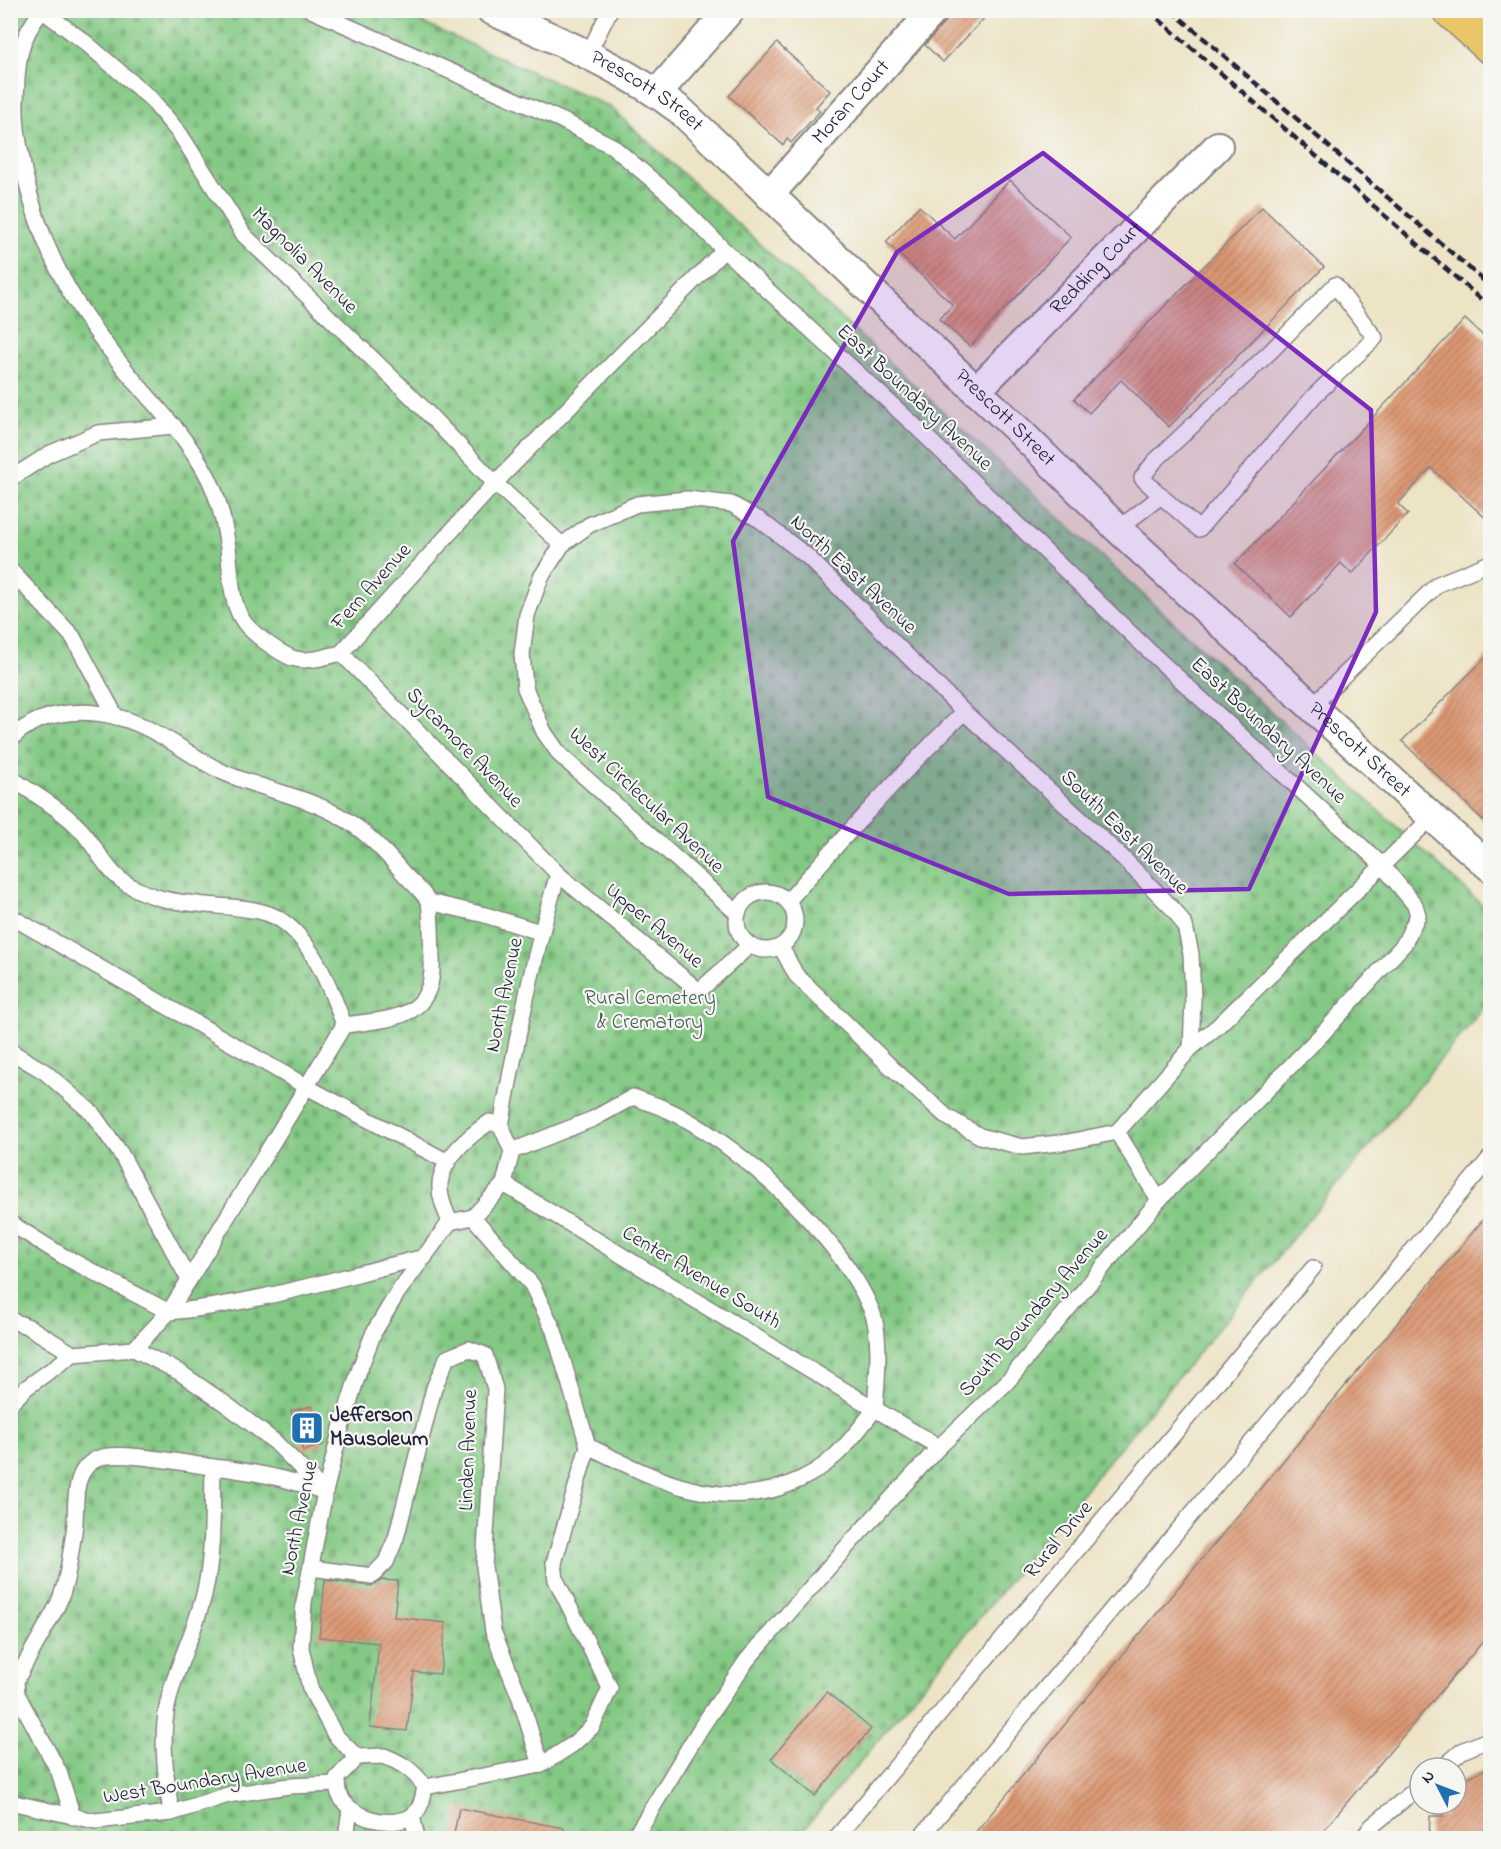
<svg xmlns="http://www.w3.org/2000/svg" width="1501" height="1849" font-family="'Indie Flower',sans-serif">
	<style>
		.cemetery { fill: url(#cemetery-stones); stroke: #527660; stroke-width: 1.5 }
		.building { fill: url(#building-hatch) }
		.lines { fill: none; stroke-linecap: round; stroke-linejoin: round }
		.lane-casing { stroke: #888380; stroke-width: 18 }
		.street-casing { stroke: #888380; stroke-width: 32 }
		.highway-casing { stroke: #888380; stroke-width: 36 }
		.lane { stroke: #fff; stroke-width: 15 }
		.street { stroke: #fff; stroke-width: 28 }
		.highway { stroke: #ebc669; stroke-width: 33 }
		.rail { stroke: #22223b; stroke-width: 4.5; stroke-dasharray: 9 4.5; stroke-linecap: butt }
		.marked { fill: #7b2cbf; fill-opacity: 0.2; stroke: #7b2cbf; stroke-width: 4.5; stroke-linejoin: round }
		.labels { text-anchor: middle; dominant-baseline: central; stroke-width: 4.5; stroke-linejoin: round; paint-order: stroke }
		.street-label { font-size: 21px; fill: #22223b; stroke: #f6f6f2 }
		.park-label { font-size: 21px; fill: #445c55; stroke: #f6f6f2 }
		.poi-label { font-size: 21px; font-weight: bold; fill: #22223b; stroke: #f6f6f2; text-anchor: start }
	</style>
	<defs>
		<pattern id="cemetery-stones" width="16" height="16" patternUnits="userSpaceOnUse" patternTransform="scale(1.5)"><rect width="16" height="16" fill="#83c984"/><path d="M2 7V4a2 2 0 0 1 4 0v3zM10 15v-3a2 2 0 0 1 4 0v3z" fill="#71ac73"/></pattern>
		<pattern id="building-hatch" width="6" height="6" patternUnits="userSpaceOnUse" patternTransform="scale(1.5)"><rect width="6" height="6" fill="#db9772"/><path d="M-1 1l2-2M0 6l6-6M5 7l2-2" fill="none" stroke="#b17b5f"/></pattern>
	</defs>
	<rect width="100%" height="100%" fill="#f6f6f2"/>
	<filter id="ink" filterUnits="userSpaceOnUse"><feTurbulence type="fractalNoise" baseFrequency=".0167" numOctaves="2"/><feDisplacementMap in="SourceGraphic" scale="12" xChannelSelector="R" yChannelSelector="G"/><feConvolveMatrix kernelMatrix="1 2 1 2 8 2 1 2 1" color-interpolation-filters="sRGB"/></filter>
	<filter id="wash" filterUnits="userSpaceOnUse"><feTurbulence type="fractalNoise" baseFrequency=".008" numOctaves="4" result="noise"/><feDisplacementMap in="SourceGraphic" scale="24" xChannelSelector="R" yChannelSelector="G"/><feGaussianBlur stdDeviation="1.35" result="paint"/><feColorMatrix in="noise" values="0 0 0 0 0 0 0 0 0 0 0 0 0 0 0 0 0 1.4 0 .05"/><feComposite in="paint" operator="in"/></filter>
	<g filter="url(#wash)">
		<rect width="100%" height="100%" fill="#ede4c6"/>
		<path class="cemetery" d="M11,11H396L610,107L1490,912V1000L797,1838H11Z"/>
		<g id="blocks">
			<g class="building">
				<path d="M955,10H992L943,62L925,45Z"/>
				<path d="M777,43L830,91L816,107L820,111L791,143L787,139L783,145L729,96Z"/>
				<path d="M1010,180L1071,237L970,347L939,319L953,305L886,242L919,206L955,239Z"/>
				<path d="M1262,207L1324,267L1169,427L1121,380L1089,413L1074,399Z"/>
				<path d="M1465,319L1491,343V523L1431,468L1398,504L1408,514L1352,574L1341,563L1291,617L1235,564Z"/>
				<path d="M1491,652V828L1402,741Z"/>
				<path d="M1491,1210V1632L1316,1839H970Z"/>
				<path d="M312,1406L323,1445L303,1451L291,1411Z"/>
				<path d="M325,1580L371,1586L382,1580L398,1581L394,1617L446,1623L440,1674L414,1672L407,1731L370,1727L379,1643L319,1637Z"/>
				<path d="M827,1692L871,1729L815,1796L771,1759Z"/>
				<path d="M1491,1766V1839H1429L1430,1816H1444L1445,1804H1456V1783Z"/>
				<path d="M459,1808L564,1828L563,1839H453Z"/>
			</g>
		</g>
	</g>
	<g filter="url(#ink)">
		<use href="#blocks" fill-opacity="0" stroke="#888380" stroke-width="1.5"/>
		<g class="lines">
			<defs>
				<g id="lane">
					<path d="M43,10C17,39 17,67 16,103C15,126 20,149 24,171C43,260 80,316 138,385C162,413 189,441 207,475C219,498 224,522 228,548C231,570 230,600 242,619C249,632 278,652 292,658C306,663 326,657 341,653L495,483L724,250"/>
					<path d="M311,10L561,120L612,146L669,194L724,250L913,424L1148,650L1382,865L1415,905L1418,915L1404,944L1323,1033L1159,1200L1007,1382L939,1447L851,1542L747,1660L702,1726L634,1838"/>
					<path d="M43,11L86,43L150,98L180,134L244,235L411,396L495,483L562,545"/>
					<path d="M588,54L610,10"/>
					<path d="M10,479L49,454L98,433L174,426"/>
					<path d="M1118,529L1161,496L1199,529L1314,396L1375,338L1335,285L1271,351L1154,462L1142,478L1161,496"/>
					<path d="M10,570L73,637L116,717"/>
					<path d="M341,653L558,874L699,991L749,946"/>
					<path d="M1312,706L1438,584L1490,563"/>
					<path d="M10,740C47,701 111,708 154,732C178,744 200,762 225,773C258,788 295,794 328,810C359,824 382,848 404,874C411,882 423,891 428,901C432,909 431,948 432,960C435,1020 390,1019 344,1025"/>
					<path d="M10,777C33,794 60,808 80,829C96,846 106,872 127,884C154,900 176,902 206,905C227,907 249,907 269,914C309,929 331,989 344,1025L189,1280L121,1154L92,1113L45,1072L10,1051"/>
					<circle cx="766" cy="921" r="29"/>
					<path d="M788,901C845,835 902,772 964,712"/>
					<path d="M429,902L485,915L540,932"/>
					<path d="M737,913L560,755L544,732L525,688L522,654L527,615L541,577L562,545L589,525L637,504L687,499L731,504L760,520L808,557L964,712L1123,858L1175,911L1185,926L1191,954L1193,999L1191,1048L1117,1132"/>
					<path d="M10,916L307,1087L448,1162"/>
					<path d="M781,947L796,975L892,1068L947,1117L980,1136L1022,1147L1068,1142L1117,1132"/>
					<path d="M1191,1048L1218,1026L1432,817"/>
					<path d="M490,1122L501,1126L512,1151L504,1184L473,1217L450,1222C445,1210 439,1197 440,1184C442,1158 470,1135 490,1122Z"/>
					<path d="M501,1126C516,1041 533,956 558,874"/>
					<path d="M1117,1132L1159,1200"/>
					<path d="M504,1184L875,1409C877,1381 882,1334 871,1309C841,1239 747,1152 680,1116C666,1108 649,1103 633,1097L593,1119L512,1151"/>
					<path d="M10,1223L63,1256L169,1312L189,1280"/>
					<path d="M10,1320L29,1327L73,1354L134,1349L179,1372L227,1405L275,1442L325,1492"/>
					<path d="M134,1349L169,1312C256,1304 340,1277 425,1257"/>
					<path d="M10,1404L26,1388L73,1354"/>
					<path d="M588,1446C651,1477 716,1512 787,1485C806,1478 823,1468 837,1454C852,1440 863,1424 875,1409L939,1447"/>
					<path d="M213,1467C250,1471 284,1477 319,1490"/>
					<path d="M311,1568L372,1576L386,1562L396,1538L434,1388L447,1358L469,1349L485,1355L495,1389L484,1567L493,1631L520,1698L541,1765"/>
					<path d="M384,1756C402,1763 414,1771 425,1787C423,1797 421,1810 412,1816C391,1829 351,1818 340,1796C337,1791 337,1783 337,1778L357,1757Z"/>
					<path d="M357,1757L335,1735L310,1688L301,1648L304,1602L325,1492L341,1428L360,1368L374,1332L398,1292L450,1222"/>
					<path d="M1442,1768L1462,1751L1490,1739"/>
					<path d="M425,1787L541,1765L572,1745L592,1727L610,1688L556,1580L554,1563L588,1446L554,1331L532,1285L473,1217"/>
					<path d="M10,1802L95,1821L171,1813L228,1795L289,1786L337,1784"/>
					<path d="M412,1816L417,1838"/>
					<path d="M73,1817L59,1772L17,1694L16,1681C29,1655 45,1630 58,1604C68,1582 70,1555 74,1532C78,1507 69,1470 99,1458C119,1450 188,1464 213,1467C212,1508 214,1551 205,1590C196,1634 169,1677 165,1722C162,1752 167,1783 171,1813"/>
					<path d="M346,1838L350,1809"/>
					<path d="M836,1838L1313,1268"/>
					<path d="M920,1838L1490,1158"/>
					<path d="M1363,1838L1372,1826L1420,1786"/>
				</g>
				<g id="street">
					<path id="s1" d="M491,10C556,40 623,67 680,110L1019,431L1118,529L1432,817L1490,867"/>
					<path d="M657,93L730,10"/>
					<path id="s2" d="M769,195L934,10"/>
					<path id="s3" d="M976,391L1218,146"/>
				</g>
				<path id="highway" d="M1449,10L1490,47"/>
			</defs>
			<use href="#lane" class="lane-casing"/>
			<use href="#street" class="street-casing"/>
			<use href="#highway" class="highway-casing"/>
			<use href="#lane" class="lane"/>
			<use href="#street" class="street"/>
			<use href="#highway" class="highway"/>
			<g class="rail">
				<path d="M1148,10L1490,307"/>
				<path d="M1171,10L1490,286"/>
			</g>
		</g>
	</g>
	<path class="marked" d="M1043,153L1371,410L1376,612L1249,889L1009,894L768,797L733,541L897,252Z"/>
	<defs>
		<symbol id="building-square" viewBox="-11 -11 22 22"><rect x="-9" y="-9" width="18" height="18" rx="4" fill="#1f6fb2" stroke="#f6f6f2"/><path d="M-4-6H4V6H1V3H-1V6H-4ZM-2.5-4.3h1.7v1.8h-1.7ZM.8-4.3h1.7v1.8H.8ZM-2.5-1h1.7V.8h-1.7ZM.8-1h1.7V.8H.8Z" fill="#fff"/></symbol>
	</defs>
	<g fill-rule="evenodd">
		<use href="#building-square" x="288" y="1409" width="38" height="38"/>
	</g>
	<g class="labels">
		<g class="street-label">
			<text stroke="none"><textPath href="#s1" startOffset="176">Prescott Street</textPath></text>
			<text stroke="none"><textPath href="#s2" startOffset="124">Moran Court</textPath></text>
			<text transform="translate(304 261) rotate(45)">Magnolia Avenue</text>
			<text stroke="none"><textPath href="#s3" startOffset="172">Redding Court</textPath></text>
			<text transform="translate(914 398) rotate(43)">East Boundary Avenue</text>
			<text stroke="none"><textPath href="#s1" startOffset="662">Prescott Street</textPath></text>
			<text transform="translate(853 575) rotate(43)">North East Avenue</text>
			<text transform="translate(372 587) rotate(-48)">Fern Avenue</text>
			<text transform="translate(1268 731) rotate(43)">East Boundary Avenue</text>
			<text transform="translate(464 748) rotate(46)">Sycamore Avenue</text>
			<text stroke="none"><textPath href="#s1" startOffset="1148">Prescott Street</textPath></text>
			<text transform="translate(646 801) rotate(43)">West Circlecular Avenue</text>
			<text transform="translate(1124 833) rotate(44)">South East Avenue</text>
			<text transform="translate(654 926) rotate(40)">Upper Avenue</text>
			<text transform="translate(505 995) rotate(-78)">North Avenue</text>
			<text transform="translate(701 1278) rotate(31)">Center Avenue South</text>
			<text transform="translate(1034 1313) rotate(-49)">South Boundary Avenue</text>
			<text transform="translate(469 1450) rotate(-88)">Linden Avenue</text>
			<text transform="translate(300 1518) rotate(-78)">North Avenue</text>
			<text transform="translate(1059 1540) rotate(-50)">Rural Drive</text>
			<text transform="translate(205 1782) rotate(-9)">West Boundary Avenue</text>
		</g>
		<g class="park-label">
			<text x="650" y="999">Rural Cemetery<tspan x="650" dy="24">&amp; Crematory</tspan></text>
		</g>
		<g class="poi-label">
			<text x="330" y="1416">Jefferson<tspan x="330" dy="24">Mausoleum</tspan></text>
		</g>
	</g>
	<rect width="1501" height="1849" fill="none" stroke="#f6f6f2" stroke-width="36"/>
	<g transform="translate(1438 1786) rotate(312)"><circle r="28" fill="#f6f6f2" stroke="#a1a1a9" stroke-width="1.5"/>
	<path d="M0-4.5L10 22L0 15L-10 22Z" fill="#1f6fb2"/>
	<text y="-9" font-size="16" font-weight="bold" text-anchor="middle" fill="#22223b">N</text>
	</g>
</svg>
